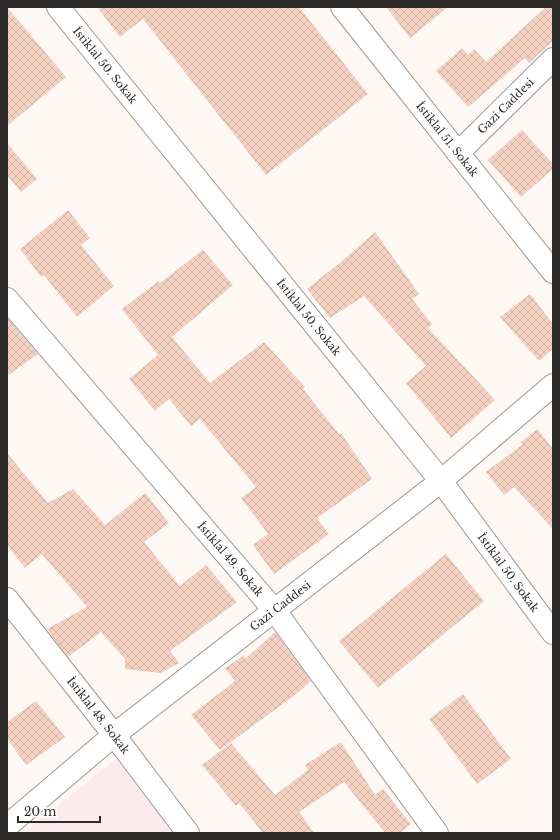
<svg xmlns="http://www.w3.org/2000/svg" width="560" height="840" font-family="'Libre Baskerville',serif">
	<style>
		.education { fill: #fee9ef }
		.building { fill: url(#building-cross-hatch) }
		.lines { fill: none; stroke-linecap: round; stroke-linejoin: round }
		.minor-casing { stroke: #9c9694; stroke-width: 24 }
		.minor { stroke: #fff; stroke-width: 22 }
		.labels { text-anchor: middle; dominant-baseline: central; stroke-width: 3.5; stroke-linejoin: round; paint-order: stroke }
		.street-label { font-size: 11px; fill: #2c2a29; stroke: #fff }
	</style>
	<defs>
		<pattern id="building-cross-hatch" width="8" height="8" patternUnits="userSpaceOnUse"><rect width="8" height="8" fill="#f5d1c1"/><path d="M0 0l8 8M0 8l8-8" fill="none" stroke="#d2b4a6"/></pattern>
	</defs>
	<rect width="100%" height="100%" fill="#fef8f5"/>
	<path class="education" d="M116,759L174,833H23Z"/>
	<g class="building">
		<path d="M7,7L66,77L7,126Z"/>
		<path d="M97,7H299L368,94L266,175L143,19L120,37Z"/>
		<path d="M386,7H448L410,38Z"/>
		<path d="M546,7H553V41L529,63L525,58L468,107L436,71L462,48L468,55L474,49L486,62Z"/>
		<path d="M522,130L553,164V169L521,197L488,160Z"/>
		<path d="M7,143L37,179L21,192L7,175Z"/>
		<path d="M68,210L90,238L81,245L114,286L77,317L44,275L41,277L20,249Z"/>
		<path d="M375,232L419,294L412,299L432,324L428,328L495,400L451,438L406,383L426,366L364,296L330,318L307,289L341,262Z"/>
		<path d="M203,250L233,285L172,337L210,383L264,342L305,387L303,389L339,434L341,433L372,479L317,518L329,534L274,574L253,545L268,534L241,498L256,487L200,419L191,426L169,399L155,411L129,379L158,355L122,309L159,281L160,283Z"/>
		<path d="M530,294L553,324V349L539,361L500,317Z"/>
		<path d="M7,318L38,354L7,376Z"/>
		<path d="M537,429L553,449V529L514,487L504,495L486,472L522,445L521,442Z"/>
		<path d="M7,453L48,503L73,489L105,525L145,493L169,523L144,542L180,586L206,565L237,602L170,651L179,663L161,673L125,669V659L101,632L68,657L47,629L87,607L42,554L25,568L7,545Z"/>
		<path d="M446,554L484,601L378,688L339,641Z"/>
		<path d="M275,632L311,681L295,695L220,750L191,715L235,681L225,668L243,656L245,659Z"/>
		<path d="M463,694L511,759L477,784L429,719Z"/>
		<path d="M36,701L65,737L26,765L7,738V722Z"/>
		<path d="M341,742L375,795L383,789L411,824L400,833H385L344,782L299,812L314,833H263L239,803L236,806L202,765L231,743L275,795L308,770L305,765Z"/>
	</g>
	<g class="lines">
		<defs>
			<g id="minor">
				<path id="s1" d="M58,7L441,481L553,633"/>
				<path id="s2" d="M342,7L553,272"/>
				<path id="s3" d="M458,153L553,59"/>
				<path id="s4" d="M7,299L275,611L437,833"/>
				<path id="s5" d="M7,599L114,735L188,833"/>
				<path id="s6" d="M7,826L114,735L441,481L553,385"/>
			</g>
		</defs>
		<use href="#minor" class="minor-casing"/>
		<use href="#minor" class="minor"/>
	</g>
	<g class="labels">
		<g class="street-label">
			<text stroke="none"><textPath href="#s1" startOffset="75">İstiklal 50. Sokak</textPath></text>
			<text stroke="none"><textPath href="#s3" startOffset="67">Gazi Caddesi</textPath></text>
			<text stroke="none"><textPath href="#s2" startOffset="169">İstiklal 51. Sokak</textPath></text>
			<text stroke="none"><textPath href="#s1" startOffset="399">İstiklal 50. Sokak</textPath></text>
			<text stroke="none"><textPath href="#s4" startOffset="343">İstiklal 49. Sokak</textPath></text>
			<text stroke="none"><textPath href="#s1" startOffset="723">İstiklal 50. Sokak</textPath></text>
			<text stroke="none"><textPath href="#s6" startOffset="351">Gazi Caddesi</textPath></text>
			<text stroke="none"><textPath href="#s5" startOffset="148">İstiklal 48. Sokak</textPath></text>
		</g>
	</g>
	<rect width="560" height="840" fill="none" stroke="#2c2a29" stroke-width="16"/>
	<path d="M18 816v6h82v-6" fill="none" stroke="#2c2a29" stroke-width="2"/>
	<text x="24" y="816" font-size="12" fill="#2c2a29" stroke="#ffffff" stroke-width="3" paint-order="stroke">20 m</text>
</svg>
